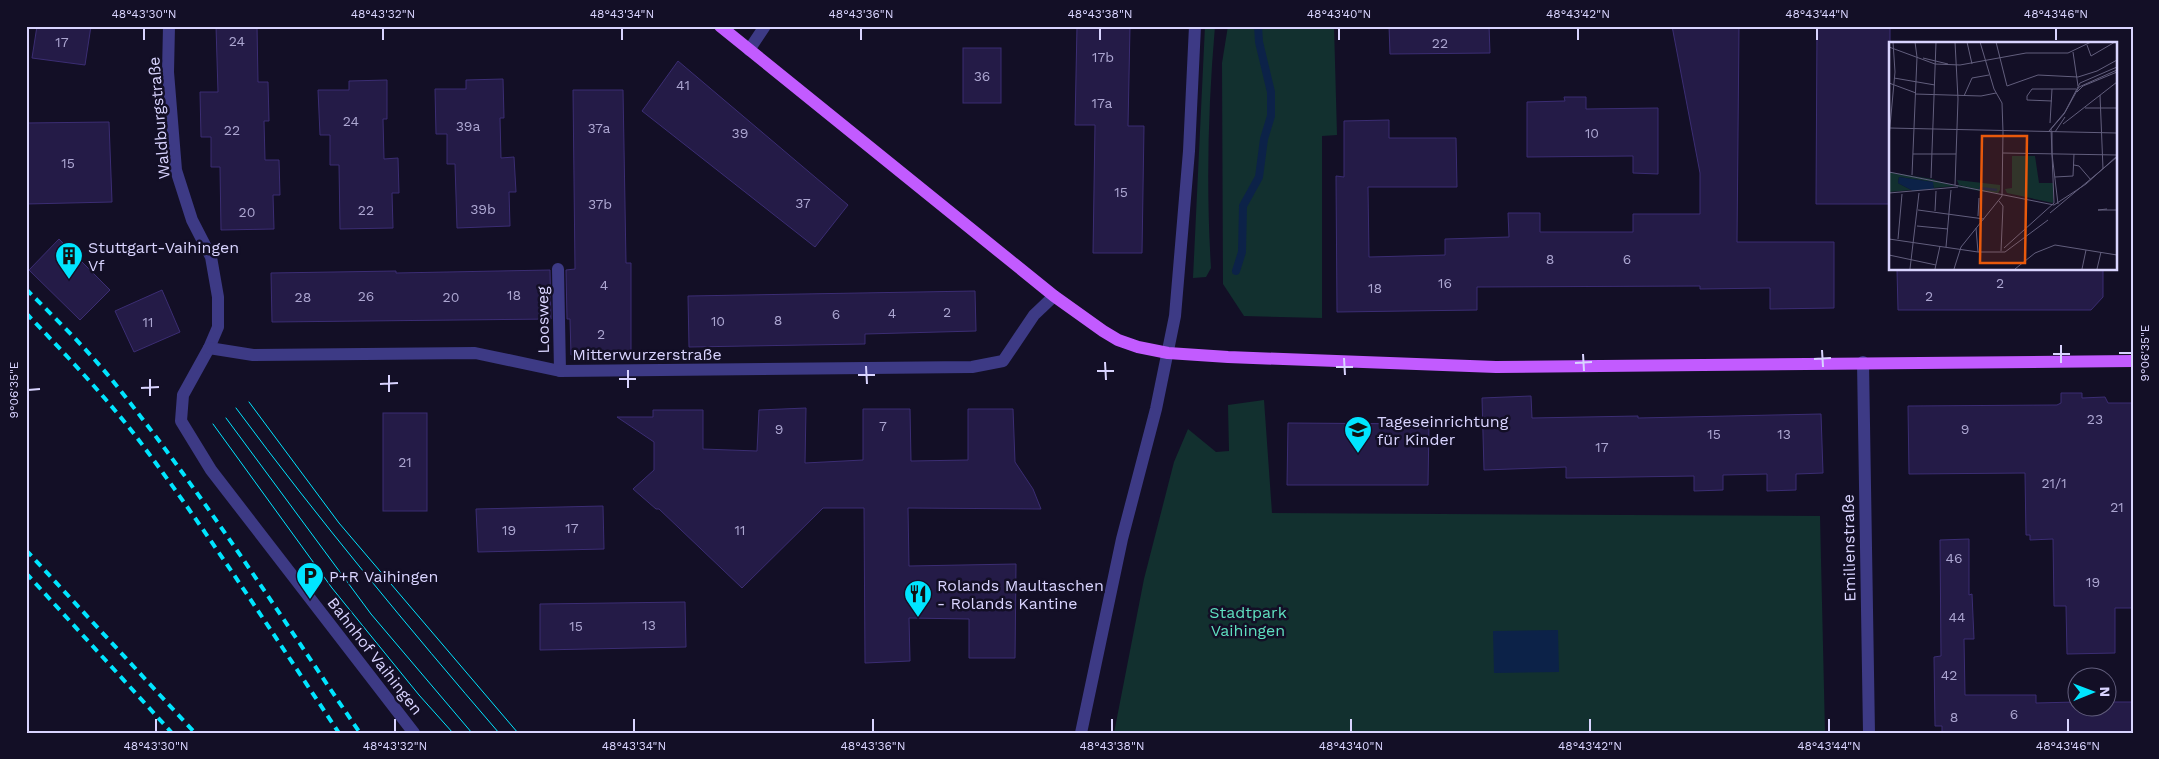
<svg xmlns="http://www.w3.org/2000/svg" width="2159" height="759" font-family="'Work Sans',sans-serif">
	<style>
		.green { fill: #12302f }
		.water { fill: #0c2248 }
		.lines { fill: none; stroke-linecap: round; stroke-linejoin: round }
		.stream { stroke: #0c2248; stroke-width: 8 }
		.building { fill: #241b47; stroke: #3b2d73 }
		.minor { stroke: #3d3a85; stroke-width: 12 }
		.major { stroke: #c25bff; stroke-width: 12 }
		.tram { stroke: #00e5ff; stroke-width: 1 }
		.rail { stroke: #00e5ff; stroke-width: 4; stroke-dasharray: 8 6; stroke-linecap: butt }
		.ticks { fill: none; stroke: #d9d4ff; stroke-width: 2 }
		.labels { text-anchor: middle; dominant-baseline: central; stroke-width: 5; stroke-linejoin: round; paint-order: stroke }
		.number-label { font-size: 14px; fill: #aca6d1 }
		.street-label { font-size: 16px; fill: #d9d4ff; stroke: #130f26 }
		.poi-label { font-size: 16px; fill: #d9d4ff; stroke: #130f26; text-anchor: start }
		.park-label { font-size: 16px; fill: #5fe0c0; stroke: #130f26 }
		.inset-river { fill: none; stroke: #0c2248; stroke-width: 2.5 }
		.inset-road { fill: none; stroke: #625e7d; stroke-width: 1 }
		.view { fill: #e8590c; fill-opacity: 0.15; stroke: #e8590c; stroke-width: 2.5 }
		.inset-edge { fill: none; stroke: #d9d4ff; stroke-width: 2.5 }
		.neatline { fill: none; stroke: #d9d4ff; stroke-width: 2 }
		.ticks-label { font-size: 12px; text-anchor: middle; fill: #d9d4ff }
	</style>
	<rect width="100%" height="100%" fill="#130f26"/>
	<g class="green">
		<path d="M1205,26H1215C1208,107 1206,187 1211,268L1206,277L1193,278Z"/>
		<path d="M1228,26H1334L1337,135L1322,136V318L1244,316L1223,284L1222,63Z"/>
		<path d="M1264,400L1272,513L1820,516L1825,733H1114L1144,579L1174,462L1188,429L1216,452L1229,451L1228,405Z"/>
	</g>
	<path class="water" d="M1558,630L1559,672L1494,673L1493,631Z"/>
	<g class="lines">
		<path class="stream" d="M1236,271L1242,252L1243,206L1259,177L1264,139L1271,116V92L1259,42L1258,26"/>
	</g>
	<g class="building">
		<path d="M37,26H91L85,65L32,58Z"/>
		<path d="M216,26H257L258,82H268L269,121H264L265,160H279L280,195H273L274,229L221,230L220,167H211V137H201L200,92H218Z"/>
		<path d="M1077,26H1130L1128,126H1144L1142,253H1093L1095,125H1075Z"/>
		<path d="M1389,26H1489L1490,53L1390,54Z"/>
		<path d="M1672,26H1739L1737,242H1834V308L1770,309V288L1700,289V286L1477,287V310L1337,312L1336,176L1344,177V121L1389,120V138H1456L1457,187H1368L1369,257L1445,255V239L1509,237L1508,213H1540V232H1633V214H1700V173Z"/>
		<path d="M1817,26H1890V204H1816Z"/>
		<rect x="963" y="48" width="38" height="55"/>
		<path d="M678,61L848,205L815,247L642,111Z"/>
		<path d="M503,79L504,118H500L501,158L514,157L516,192H509L510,226L457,228L455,164H447V134H436L435,89H466V80Z"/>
		<path d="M387,80V119H383L384,159L398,158L399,193H392L393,228L340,229L339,165H330V135H320L318,90H349V81Z"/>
		<path d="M573,90H623L626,263H631V354L571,355L570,319H567L566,270L575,269Z"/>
		<path d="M1564,97H1586V109L1658,108V174L1633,173V156L1527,157V102L1565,101Z"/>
		<path d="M109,122L112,202L26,204V123Z"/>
		<path d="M59,239L110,290L80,320L29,270Z"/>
		<path d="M1897,269H2103V297L2091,310H1898Z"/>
		<path d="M550,270L551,319L272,322L271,273L396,271V273Z"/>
		<path d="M162,290L180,332L134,352L115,311Z"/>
		<path d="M975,291L976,331L865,334V344L689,347L688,296Z"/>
		<path d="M2061,393H2082V398L2105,397L2108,403H2133V608H2115V653L2067,654L2066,606H2054L2053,539L2030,540V535H2026L2025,473L1909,474L1908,406L2057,405L2061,403Z"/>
		<path d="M1531,396L1532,418L1638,416V418L1821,414L1823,473L1796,474V490L1767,491V474L1723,475V490L1694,491V476L1566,478V467L1484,470L1482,398Z"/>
		<path d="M806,408L805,463L863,460V409H910L911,461L968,460V409H1013L1015,462L1033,489L1041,509L908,508L909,566L1016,564L1015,658H969V619L909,618L910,661L865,663L864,508H823L742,588L659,509H656L633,489L654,470V442L617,417H653V410H703V449L757,451L759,410Z"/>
		<rect x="383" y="413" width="44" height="98"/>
		<path d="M1288,423L1429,424L1428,485H1287Z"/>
		<path d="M603,506L604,549L478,552L476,509Z"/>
		<path d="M1969,539V595L1972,594L1974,639H1964L1965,695H2036V703L2076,702V706H2106V702H2133V733H1942V726H1935L1934,657L1941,656L1940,540Z"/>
		<path d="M685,602L686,647L540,650V604Z"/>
	</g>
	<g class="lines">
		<g class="minor">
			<path d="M169,26L168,72L176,170L192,220L211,257L218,297V327L209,348L183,395L181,421L211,470L414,733"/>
			<path d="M749,50L765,26"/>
			<path d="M558,269L560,371"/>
			<path d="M209,348L253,355L475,353L560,371L972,367L1003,361L1034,315L1054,296"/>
			<path d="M1863,362L1869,733"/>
			<path d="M1081,733L1122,539L1156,409L1175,316L1189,151L1195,26"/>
		</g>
		<path class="major" d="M720,26L1054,296L1103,331L1118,340L1138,347L1168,353L1228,357L1496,367L2133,361"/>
		<g class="tram">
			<path d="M249,402L339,523L518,733"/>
			<path d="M236,408C319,520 408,627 499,733"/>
			<path d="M226,418L371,614L472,733"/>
			<path d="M213,424L332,588L419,695L453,733"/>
		</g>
		<g class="rail">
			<path d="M26,289C55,318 86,348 112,380C202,492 279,614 360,733"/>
			<path d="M26,313C67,356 109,400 144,447C213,540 275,637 339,733"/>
			<path d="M26,550L195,733"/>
			<path d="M26,573L172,733"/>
		</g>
	</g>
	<path class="ticks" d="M144,28V40M383,28V40M622,28V40M861,28V40M1100,28V40M1339,28V40M1578,28V40M1817,28V40M2056,28V40M2061,345V363M1822,350L1823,367M2119,353H2132M1583,354L1584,371M2053,354H2070M1344,358L1345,375M1814,359L1831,358M1105,362L1106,380M1575,363L1592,362M866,366L867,384M1336,367H1353M628,370V388M1097,371H1114M389,375V392M858,375H875M150,379V396M619,379H636M380,384L398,383M141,388L159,387M28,390L40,389M156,719V732M395,719V732M634,719V732M873,719V732M1112,719V732M1351,719V732M1590,719V732M1829,719V732M2068,719V732"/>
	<defs>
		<symbol id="building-pin" viewBox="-11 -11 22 30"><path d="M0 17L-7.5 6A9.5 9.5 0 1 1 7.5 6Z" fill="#00e5ff" stroke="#130f26"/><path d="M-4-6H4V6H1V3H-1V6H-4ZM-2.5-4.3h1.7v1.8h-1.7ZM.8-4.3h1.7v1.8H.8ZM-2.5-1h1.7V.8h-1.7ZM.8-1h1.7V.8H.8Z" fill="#111"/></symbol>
		<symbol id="school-pin" viewBox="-11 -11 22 30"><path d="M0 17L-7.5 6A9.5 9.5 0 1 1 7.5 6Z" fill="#00e5ff" stroke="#130f26"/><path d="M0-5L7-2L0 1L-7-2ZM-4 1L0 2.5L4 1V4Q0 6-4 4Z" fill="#111"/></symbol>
		<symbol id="parking-pin" viewBox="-11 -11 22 30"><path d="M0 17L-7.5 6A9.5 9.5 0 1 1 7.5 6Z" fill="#00e5ff" stroke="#130f26"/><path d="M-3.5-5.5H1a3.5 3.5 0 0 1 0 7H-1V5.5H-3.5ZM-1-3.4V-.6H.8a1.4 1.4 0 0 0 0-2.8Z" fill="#111"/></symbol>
		<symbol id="restaurant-pin" viewBox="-11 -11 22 30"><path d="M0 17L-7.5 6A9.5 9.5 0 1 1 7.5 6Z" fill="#00e5ff" stroke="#130f26"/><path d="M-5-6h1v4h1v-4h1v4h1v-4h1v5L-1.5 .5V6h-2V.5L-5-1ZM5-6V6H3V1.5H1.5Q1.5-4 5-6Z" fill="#111"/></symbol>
	</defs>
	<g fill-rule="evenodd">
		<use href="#building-pin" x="53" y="240" width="32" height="43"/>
		<use href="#school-pin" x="1342" y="414" width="32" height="43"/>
		<use href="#parking-pin" x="294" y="560" width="32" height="43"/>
		<use href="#restaurant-pin" x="902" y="578" width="32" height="43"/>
	</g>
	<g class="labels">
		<g class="number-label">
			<text x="237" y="41">24</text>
			<text x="62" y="42">17</text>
			<text x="1440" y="43">22</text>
			<text x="1103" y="57">17b</text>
			<text x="982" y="76">36</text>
			<text x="683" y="85">41</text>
			<text x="1102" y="103">17a</text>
			<text x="351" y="121">24</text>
			<text x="468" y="126">39a</text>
			<text x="599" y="128">37a</text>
			<text x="232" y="130">22</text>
			<text x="740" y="133">39</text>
			<text x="1592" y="133">10</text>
			<text x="68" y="163">15</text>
			<text x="1121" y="192">15</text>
			<text x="803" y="203">37</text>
			<text x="600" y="204">37b</text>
			<text x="483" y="209">39b</text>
			<text x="366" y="210">22</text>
			<text x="247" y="212">20</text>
			<text x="1550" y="259">8</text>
			<text x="1627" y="259">6</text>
			<text x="1445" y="283">16</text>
			<text x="2000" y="283">2</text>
			<text x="604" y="285">4</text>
			<text x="1375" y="288">18</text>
			<text x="514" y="295">18</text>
			<text x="366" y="296">26</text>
			<text x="1929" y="296">2</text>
			<text x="303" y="297">28</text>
			<text x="451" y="297">20</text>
			<text x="947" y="312">2</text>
			<text x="892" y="313">4</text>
			<text x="836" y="314">6</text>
			<text x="778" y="320">8</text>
			<text x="718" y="321">10</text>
			<text x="148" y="322">11</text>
			<text x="601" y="334">2</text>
			<text x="2095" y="419">23</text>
			<text x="883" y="426">7</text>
			<text x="779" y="429">9</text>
			<text x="1965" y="429">9</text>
			<text x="1714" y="434">15</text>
			<text x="1784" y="434">13</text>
			<text x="1602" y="447">17</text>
			<text x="405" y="462">21</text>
			<text x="2054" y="483">21/1</text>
			<text x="2117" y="507">21</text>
			<text x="572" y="528">17</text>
			<text x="509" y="530">19</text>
			<text x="740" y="530">11</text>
			<text x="1954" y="558">46</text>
			<text x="2093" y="582">19</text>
			<text x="1957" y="617">44</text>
			<text x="649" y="625">13</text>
			<text x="576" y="626">15</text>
			<text x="1949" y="675">42</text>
			<text x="2014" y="714">6</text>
			<text x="1954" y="717">8</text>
		</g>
		<g class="street-label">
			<text transform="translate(159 118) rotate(-95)">Waldburgstraße</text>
			<text transform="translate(543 320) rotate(-91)">Loosweg</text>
			<text x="647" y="354">Mitterwurzerstraße</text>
			<text transform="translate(1849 548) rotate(-91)">Emilienstraße</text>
			<text transform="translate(375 656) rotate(52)">Bahnhof Vaihingen</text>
		</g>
		<g class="poi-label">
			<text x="88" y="247">Stuttgart-Vaihingen<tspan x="88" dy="18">Vf</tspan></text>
			<text x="1377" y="421">Tageseinrichtung<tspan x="1377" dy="18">für Kinder</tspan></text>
			<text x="329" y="576">P+R Vaihingen</text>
			<text x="937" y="585">Rolands Maultaschen<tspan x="937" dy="18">- Rolands Kantine</tspan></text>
		</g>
		<g class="park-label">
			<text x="1248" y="612">Stadtpark<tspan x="1248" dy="18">Vaihingen</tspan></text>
		</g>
	</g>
	<g transform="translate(1889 42)">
		<rect width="228" height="228" fill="#130f26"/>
		<path d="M123,114H146L150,141H164V161L118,151L116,147L123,146ZM0,130L43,137L66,144L0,150ZM10,135L43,140L45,146L24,149L9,141ZM68,138L111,143V148L109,151L91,149L69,145L68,143L95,149L70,143Z" fill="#12302f" fill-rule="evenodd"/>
		<path d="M10,135L44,140L45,147L24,149L9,141Z" fill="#0c2248"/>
		<path class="inset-river" d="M90,146L108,148"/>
		<path class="inset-road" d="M66,0L69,57L66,143M78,0L83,22M91,0L105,47L113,61L114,90M107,0L118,44L149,33L189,35L208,29L228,18M198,3L202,14L226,0M0,5L46,22L71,23L137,11H179L202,0M184,10L189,44M34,16L59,22M5,36L46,43M0,41L27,51M188,50L194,44L228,30M26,52L92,54L107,51M211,53L214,127M75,54L83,36L100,33M163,59L138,58V54L143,47H187M196,66H228M161,81L163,47M174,82L228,40M0,86L228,91M160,89L176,70L191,41L228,25M166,90L176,75M0,95L6,30L4,0M114,111L228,113M24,112H67M163,112L169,162M163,112V90M185,123L190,124L202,138M0,130L165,163L197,142L228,114M23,133L28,15L26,0M166,135L184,134L185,112M42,136L47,0M0,151L69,145M110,159L114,164L112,209M218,167L209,168H228M29,168L95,177M46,169L47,149M161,171L228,115M89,174L90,156M28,184L59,187M87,186L89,210M0,197L89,210H116L159,178M9,197L13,152M57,205L62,148M115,206L165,161L162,87L175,72L190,45L228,28M0,213L47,223M21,227L30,151M46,227L51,204M65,227L72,205L113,154L114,90M126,227L146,211L166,203L228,213M193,227L197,208M208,227L212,210"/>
		<path class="view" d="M93,94H138L136,221H91Z"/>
		<rect width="228" height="228" class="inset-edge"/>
	</g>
	<rect width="2159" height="759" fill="none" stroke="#130f26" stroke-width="55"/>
	<g transform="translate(2092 692) rotate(89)"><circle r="24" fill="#130f26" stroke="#625e7d"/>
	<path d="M0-4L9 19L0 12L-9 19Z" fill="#00e5ff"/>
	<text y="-8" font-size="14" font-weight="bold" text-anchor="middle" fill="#d9d4ff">N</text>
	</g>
	<rect x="28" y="28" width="2104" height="704" class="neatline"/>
	<g class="ticks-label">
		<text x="144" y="18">48°43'30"N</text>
		<text x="383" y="18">48°43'32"N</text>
		<text x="622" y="18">48°43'34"N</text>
		<text x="861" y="18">48°43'36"N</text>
		<text x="1100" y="18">48°43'38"N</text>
		<text x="1339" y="18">48°43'40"N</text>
		<text x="1578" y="18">48°43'42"N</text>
		<text x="1817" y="18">48°43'44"N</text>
		<text x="2056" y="18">48°43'46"N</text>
		<text transform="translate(2145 353) rotate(-90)" y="4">9°06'35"E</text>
		<text transform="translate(14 390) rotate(-90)" y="4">9°06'35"E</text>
		<text x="156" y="750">48°43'30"N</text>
		<text x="395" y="750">48°43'32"N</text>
		<text x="634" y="750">48°43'34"N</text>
		<text x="873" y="750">48°43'36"N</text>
		<text x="1112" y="750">48°43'38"N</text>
		<text x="1351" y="750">48°43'40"N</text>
		<text x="1590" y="750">48°43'42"N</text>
		<text x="1829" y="750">48°43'44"N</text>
		<text x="2068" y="750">48°43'46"N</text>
	</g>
</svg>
